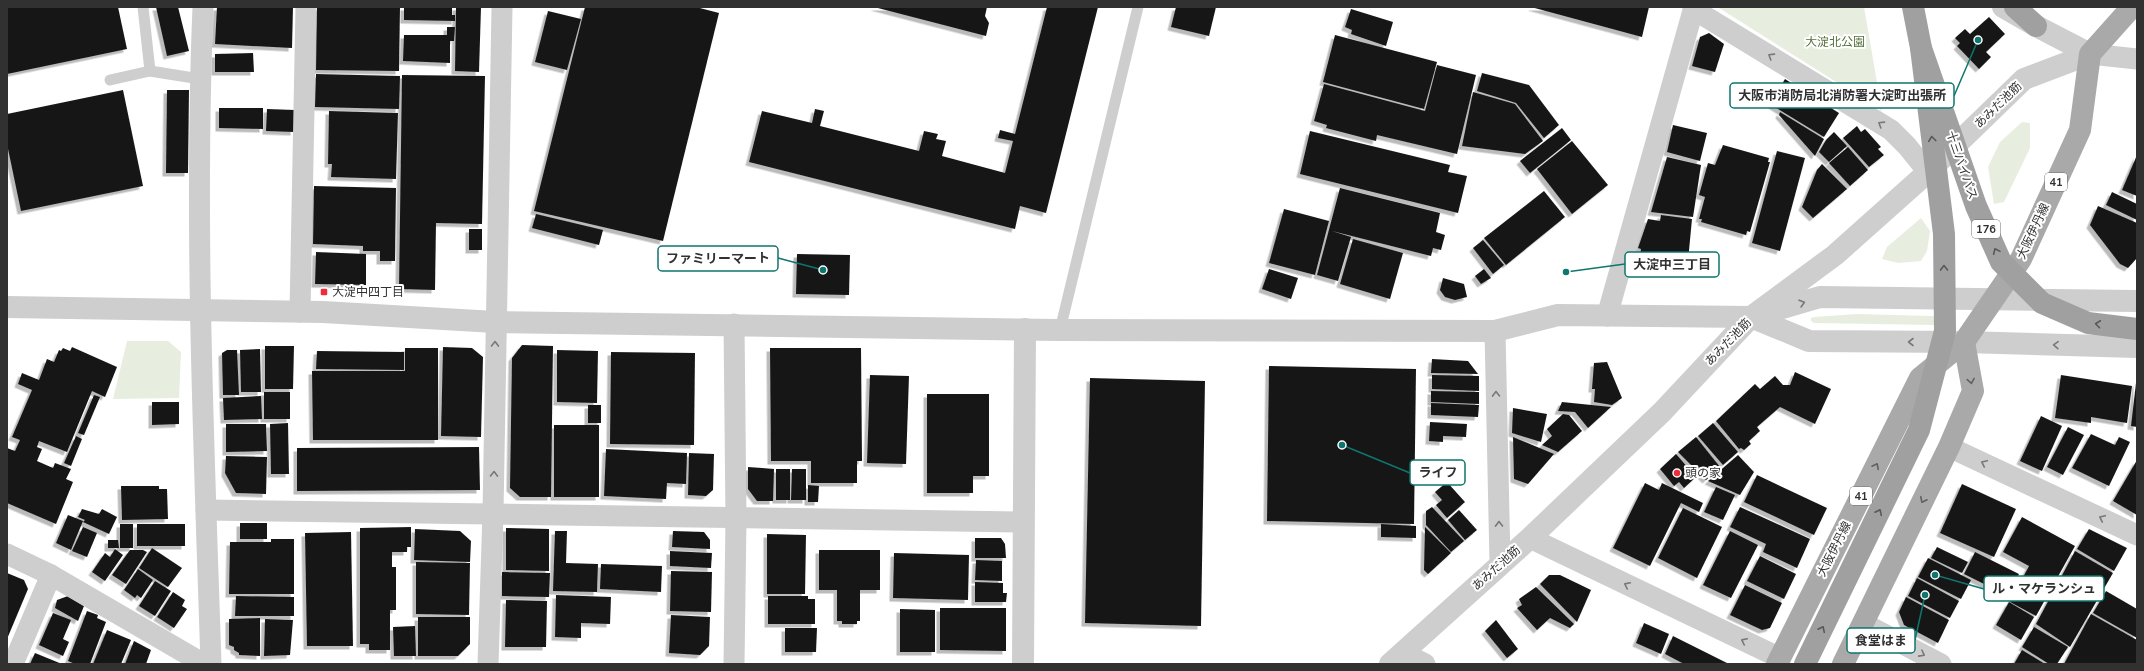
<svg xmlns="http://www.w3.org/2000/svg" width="2144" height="671" font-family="'Nunito Sans','Noto Sans JP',sans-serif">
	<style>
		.green { fill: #e7eedf }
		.building { fill: #181818; filter: url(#shadow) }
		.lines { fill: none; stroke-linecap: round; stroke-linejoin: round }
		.service { stroke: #cecece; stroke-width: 11 }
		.minor { stroke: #cecece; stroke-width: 21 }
		.tertiary { stroke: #cecece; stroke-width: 22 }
		.primary { stroke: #a9a9a9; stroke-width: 22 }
		.trunk { stroke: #a0a0a0; stroke-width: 22 }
		.oneway { stroke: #787878 }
		.oneway2 { stroke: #585858 }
		.oneway3 { stroke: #616161 }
		.poi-dot { fill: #ef2d39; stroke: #fff; stroke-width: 1.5 }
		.labels { text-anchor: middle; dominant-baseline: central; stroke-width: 4; stroke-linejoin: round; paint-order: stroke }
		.shield { fill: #fff; stroke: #6f6f6f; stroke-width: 1 }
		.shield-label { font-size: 11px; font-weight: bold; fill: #313131 }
		.park-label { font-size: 12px; fill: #54703b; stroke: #fff }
		.street-label { font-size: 12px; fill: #313131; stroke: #fff }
		.poi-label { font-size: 12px; fill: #313131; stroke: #fff; text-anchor: start }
		.leader { fill: none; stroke: #0f766e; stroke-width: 1.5 }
		.callout-dot { fill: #0f766e; stroke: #fff; stroke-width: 1.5 }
		.callout { fill: #fff; stroke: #0f766e; stroke-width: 1.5 }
		.callout-label { font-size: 13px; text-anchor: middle; font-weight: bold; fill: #313131 }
	</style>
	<defs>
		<filter id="shadow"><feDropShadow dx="-3.5" dy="3.5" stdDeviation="0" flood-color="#0004"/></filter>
	</defs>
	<rect width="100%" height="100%" fill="#fff"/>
	<g class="green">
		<path d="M1718,7H1864L1882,111L1719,8Z"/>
		<path d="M2022,122L2030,123V148L2004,202L1994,204L1988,167L2000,142Z"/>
		<path d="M1921,218L1930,231L1927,251L1921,261L1898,263L1882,259L1887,247Z"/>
		<path d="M1857,314L1932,316L1937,317V322L1934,325L1814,323L1811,321V318L1814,317Z"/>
		<path d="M127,341H168L181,352L179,398L113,399Z"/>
	</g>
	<g class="building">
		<path d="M7,7H118L127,49L7,74Z"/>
		<path d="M156,7H178L189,51L167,56Z"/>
		<path d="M217,7H293L292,48L215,44Z"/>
		<path d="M317,7H400L399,71L316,70Z"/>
		<path d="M404,7H452V15H455V21L404,20Z"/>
		<path d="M456,7H481L479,72L455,71Z"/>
		<path d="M585,7H696L719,13L663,241L534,211Z"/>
		<path d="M874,7H987L985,16L989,23L986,36Z"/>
		<path d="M1047,7H1098L1046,213L1020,206L1015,229L749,162L762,111L812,123L815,109L824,111L820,126L919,151L924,131L938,134L936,139L946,141L942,156L1005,173L1013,141L998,138L1000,130L1015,134Z"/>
		<path d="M1176,7H1216L1209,36L1171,27Z"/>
		<path d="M1531,7H1649L1642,37Z"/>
		<path d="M1351,9L1393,22L1386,46L1351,34L1352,30L1345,27Z"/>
		<path d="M548,11L581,19L567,70L535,62Z"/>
		<path d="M1989,17L2005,34L1986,52L1991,57L1979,69L1957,46L1960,43L1955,38L1965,29L1970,34Z"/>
		<path d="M447,27H455L454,41H450V63L403,61L404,35H447Z"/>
		<path d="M1709,33L1724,44L1715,72L1692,66L1700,37Z"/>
		<path d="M1335,35L1437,62L1424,109L1323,82Z"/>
		<path d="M253,53L254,72H215V54Z"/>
		<path d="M1437,65L1476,75L1457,154L1377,135L1376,141L1326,128L1327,125L1314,121L1324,84L1425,111Z"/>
		<path d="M1482,73L1529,85L1559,125L1544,138L1516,103L1477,91Z"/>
		<path d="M316,74L400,76L399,109L315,107Z"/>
		<path d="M402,75L485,76L482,224L436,223L435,290L399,289Z"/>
		<path d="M1785,79L1839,113L1824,137L1770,104Z"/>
		<path d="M123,90L143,186L21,211L7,144V114Z"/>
		<path d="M167,90H189L188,173H166Z"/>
		<path d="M1473,92L1515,104L1543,141L1525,154L1462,146Z"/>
		<path d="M219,108H263V129L219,128Z"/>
		<path d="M267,109L295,110L294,132L266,131Z"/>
		<path d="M329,111L398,113L396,179L331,177L332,164H328Z"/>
		<path d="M1780,112L1824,139L1815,156L1779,115Z"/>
		<path d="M1673,125L1707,133L1700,161L1667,152Z"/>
		<path d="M1857,126L1861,132L1865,129L1881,147L1878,149L1884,155L1869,167L1843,138Z"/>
		<path d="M1562,128L1571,140L1530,173L1520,161Z"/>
		<path d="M1310,131L1450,165L1448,172L1467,176L1458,213L1300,174Z"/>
		<path d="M1834,132L1847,146L1829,162L1819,152L1826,140Z"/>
		<path d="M1572,141L1608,185L1572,214L1537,169Z"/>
		<path d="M1723,145L1769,158L1768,162H1770L1750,232L1747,231L1746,235L1701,222L1702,219H1699L1705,197L1699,195L1708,163L1715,165Z"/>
		<path d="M1848,147L1868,170L1850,186L1829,163Z"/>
		<path d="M1777,151L1805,158L1780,251L1752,243Z"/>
		<path d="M2137,155V196L2122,190Z"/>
		<path d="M1667,157L1701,165L1693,217L1651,212Z"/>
		<path d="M1822,164L1847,189L1813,218L1802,207L1817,170Z"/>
		<path d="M314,186L396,188L395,261H380V251H363V246L313,244Z"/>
		<path d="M1340,188L1440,213L1436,232L1445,235L1441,250L1433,248L1431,256L1332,231L1351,237L1338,281L1317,275Z"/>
		<path d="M1544,191L1565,217L1506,265L1484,238Z"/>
		<path d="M2112,192L2137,204V220L2106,205Z"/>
		<path d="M2098,206L2137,223V258L2128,268L2120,264L2090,225Z"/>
		<path d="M1284,209L1329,221L1315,275L1269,263Z"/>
		<path d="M536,214L603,230L599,245L532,228Z"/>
		<path d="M1661,215L1692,219L1688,261H1659L1640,255L1641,249L1638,248L1648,219L1660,221Z"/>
		<rect x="469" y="229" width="13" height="21"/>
		<path d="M1353,239L1403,253L1390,299L1340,284Z"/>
		<path d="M1483,240L1504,265L1493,274L1473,248Z"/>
		<path d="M316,252L366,254V285L315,284Z"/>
		<path d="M797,254L850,255L849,295L796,294Z"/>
		<path d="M1269,269L1298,278L1291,299L1262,289Z"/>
		<path d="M1484,269L1491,278L1481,284L1475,276Z"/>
		<path d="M1443,278L1464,284L1467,297L1455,300L1445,297L1440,290Z"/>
		<path d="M522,345L553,346L551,497H520L510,488L512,358Z"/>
		<path d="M265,346H294L293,389H265Z"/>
		<path d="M72,347L117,367L105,397L92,391L67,452L39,441L37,447L42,449L37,461L53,468L55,463L71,469L66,479L73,482L56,524L7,503V448L15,451L20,440L12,437L32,390L18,384L22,373L39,380L47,359L54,362L59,350L61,351L63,348L70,351Z"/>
		<path d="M443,347L472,348L483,357L481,437L441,436Z"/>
		<path d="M405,348H438V440H313L312,371H405Z"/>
		<path d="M770,348H861L862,461H857V483H811V461H771Z"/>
		<path d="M260,349L261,392H241L240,350Z"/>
		<path d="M227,350H237L239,395H223L222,353Z"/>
		<path d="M557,350L598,351L597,403L557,402Z"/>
		<path d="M317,351L404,352V370L316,369Z"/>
		<path d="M611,352L695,353L694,445L610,444Z"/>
		<path d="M1432,359L1468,361L1478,374L1431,373Z"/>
		<path d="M1607,362L1622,398L1612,405L1594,402L1595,389H1592L1594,363Z"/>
		<path d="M1269,366L1416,369L1414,524L1267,521Z"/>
		<path d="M1795,372L1831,389L1815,424L1780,407L1757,427L1760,431L1749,441L1751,444L1744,450L1741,448L1739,449L1716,421L1755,384L1760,389L1775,376L1783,385H1790Z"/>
		<path d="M870,375L909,376L906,464L867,463Z"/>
		<path d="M1432,375L1479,376V391L1432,389Z"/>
		<path d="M2061,375L2132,386L2127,423L2091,417V423L2055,418Z"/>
		<path d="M1090,378L1205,381L1201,626L1085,623Z"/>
		<path d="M2136,383H2137V427L2131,426Z"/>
		<path d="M1431,391L1479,392V404L1431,402Z"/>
		<rect x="264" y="392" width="26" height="27"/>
		<path d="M927,394H989V476H973V493H927Z"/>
		<path d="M94,395L100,397L84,435L78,433Z"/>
		<path d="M261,396L262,419L224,420L223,398Z"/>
		<path d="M152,402H179V424L152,425Z"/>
		<path d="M1562,402L1611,407L1588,428L1575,412L1558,411Z"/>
		<path d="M1431,403L1479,405L1478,417L1431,415Z"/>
		<rect x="588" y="405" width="13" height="18"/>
		<path d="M1513,408L1547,414L1541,442L1512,433Z"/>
		<path d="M1563,414L1569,415L1582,431L1558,452L1542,445L1552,436L1547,429Z"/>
		<path d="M2041,416L2062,426L2042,471L2020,461Z"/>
		<path d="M1430,422L1467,424L1466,437L1443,436V442L1429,441Z"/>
		<path d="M288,423L289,474H271L270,424Z"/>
		<path d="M1713,423L1738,452L1723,465L1698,436Z"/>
		<path d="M226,424H266L267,451L226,452Z"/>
		<rect x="554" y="425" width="45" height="72"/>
		<path d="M2068,427L2084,435L2063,475L2047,467Z"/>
		<path d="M2091,434L2115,445L2119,437L2130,442L2109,486L2072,468Z"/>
		<path d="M76,436L82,439L71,466L64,463Z"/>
		<path d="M1513,437L1554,454L1528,484L1514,479Z"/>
		<path d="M1696,437L1720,467L1706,480L1678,452Z"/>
		<path d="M479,447L480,490L297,491V448Z"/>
		<path d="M606,449L687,453L686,484L667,483L666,499L604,496Z"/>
		<path d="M689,453L714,454L713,490L706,496L688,495Z"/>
		<path d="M1676,454L1696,477L1684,488L1679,482L1674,486L1660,469Z"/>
		<path d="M1738,455L1754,472L1740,495L1708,481Z"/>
		<path d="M226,456L267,457L266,494L236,493L225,473Z"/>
		<path d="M2137,460V515L2113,501Z"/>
		<path d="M748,467L774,469L773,501H757L748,489Z"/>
		<rect x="776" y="469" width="14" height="31"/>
		<path d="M792,469H806V500H791Z"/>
		<path d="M1757,475L1827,508L1814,535L1744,502Z"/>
		<path d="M1447,482L1465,502L1447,518L1436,505L1442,500L1435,492Z"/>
		<path d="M1645,483L1659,490L1662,483L1703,503L1699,512L1681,503L1650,566L1613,548Z"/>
		<path d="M1962,484L2016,509L1994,557L1940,533Z"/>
		<path d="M808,485L819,486L818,502H808Z"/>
		<path d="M121,486H159V489H167L168,519L122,520Z"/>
		<path d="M1716,487L1735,495L1723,520L1704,512Z"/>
		<path d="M1432,507L1464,541L1451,552L1426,525V511Z"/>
		<path d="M1740,507L1810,539L1797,568L1763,552L1766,544L1730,527Z"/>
		<path d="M1683,508L1722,527L1697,578L1658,558Z"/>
		<path d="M82,509L99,514L102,509L117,517L109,534L83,522L85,520L78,517Z"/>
		<path d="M1459,510L1477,530L1465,540L1448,520Z"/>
		<path d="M68,515L83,521L71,550L56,543Z"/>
		<path d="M2022,517L2075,546L2036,616L2010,602L2029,566L2003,552Z"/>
		<rect x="240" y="523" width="27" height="16"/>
		<rect x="120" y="524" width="13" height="24"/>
		<rect x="137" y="524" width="48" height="22"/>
		<path d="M1381,524L1416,526V538L1381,537Z"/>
		<path d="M83,527L97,533L87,557L72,551Z"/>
		<path d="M411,527V547H407V552H392V567H396V610H390V650H369V644H360V528Z"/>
		<path d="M1425,527L1451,553L1428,574L1424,570Z"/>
		<path d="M506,528L549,529V571L506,570Z"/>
		<path d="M415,529L460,531L471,541L470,562L414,560Z"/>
		<path d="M2089,529L2127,548L2114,571L2077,549Z"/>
		<path d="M555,531H567L566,563L598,564L597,592L553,591Z"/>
		<path d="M673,531L704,532L710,540V549L672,547Z"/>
		<path d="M1730,531L1758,545L1731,598L1703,585Z"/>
		<path d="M351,532L353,646H307L305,533Z"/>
		<path d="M767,534L806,535L805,594H767Z"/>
		<path d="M975,538H1001L1005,544L1006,558H975Z"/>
		<path d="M271,539H294V594H229L230,542H271Z"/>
		<path d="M108,540H118L119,548H108Z"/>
		<path d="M1937,547L1968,562L1962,573L1931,558Z"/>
		<path d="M152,548L182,568L168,587L139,568Z"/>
		<path d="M115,549L123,555L105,581L92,572L105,553L110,557Z"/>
		<path d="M130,550H143L147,552L126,584L112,575Z"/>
		<path d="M819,550H880V590H860V621H857V624H842V621H837V590H819Z"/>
		<path d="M670,551L712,553L711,568L670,566Z"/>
		<path d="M2075,551L2113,573L2070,647L2036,624Z"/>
		<path d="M1975,552L2019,574L2008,596L1964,574Z"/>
		<path d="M894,553L969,555L968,600L893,598Z"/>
		<path d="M1760,556L1796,574L1784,599L1747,581Z"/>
		<path d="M1928,558L1971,580L1961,599L1918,577Z"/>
		<path d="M976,560L1002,561V581L975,580Z"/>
		<path d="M416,562L470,563L469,615L416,614Z"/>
		<path d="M601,564L662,566L661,592L600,589Z"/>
		<path d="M138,569L153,580L141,598L137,595L135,598L124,590Z"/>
		<path d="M671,571L712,572L711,612L670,611Z"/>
		<path d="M502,572L550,573L549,597L502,596Z"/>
		<path d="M7,573L24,580L28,589L7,639Z"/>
		<path d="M1549,575H1560L1591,590L1577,622L1540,584Z"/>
		<path d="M1917,578L1959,601L1950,618L1908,596Z"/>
		<path d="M155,581L171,591L155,616L139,606Z"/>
		<path d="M975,582L1003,583V593H1007L1006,602H975Z"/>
		<path d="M1745,585L1782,603L1770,628L1762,630L1730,615Z"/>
		<path d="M1536,587L1574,624L1570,628L1550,618L1537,630L1517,608L1522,605L1519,599Z"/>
		<path d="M2106,591L2137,609V638L2093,613Z"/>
		<path d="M173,592L185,600L182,606L187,609L174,628L157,617Z"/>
		<path d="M556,595L611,597L610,624L581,623V638L555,637Z"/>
		<path d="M68,596L84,606L78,621L55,608L57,600Z"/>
		<path d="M236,596L294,597V616H235Z"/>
		<path d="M768,596H808V599H815V624H768Z"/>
		<path d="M1906,597L1949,620L1938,643L1904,625L1899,612Z"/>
		<path d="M506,600L547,601L546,647H505Z"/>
		<path d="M2009,602L2034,617L2021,640L1996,625Z"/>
		<path d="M940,608H1006V651L940,650Z"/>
		<path d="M900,609L935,610V652H900Z"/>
		<path d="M87,611L98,615L97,618L106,622L90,664H75L68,661Z"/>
		<path d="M53,613L71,620L63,639L69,642L63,656L39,645Z"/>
		<path d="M2091,614L2137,640V664H2064Z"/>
		<path d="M671,615L710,617L709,646L700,655L669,653Z"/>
		<path d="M418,617H470V644L458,656H418Z"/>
		<path d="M260,618V656L239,655V653L234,650V647L229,645V619Z"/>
		<path d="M265,619L293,620L290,655L264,656Z"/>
		<path d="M1496,620L1518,649L1507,658L1485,631Z"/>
		<path d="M1644,623L1669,634L1661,654L1636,643Z"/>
		<path d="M415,626L416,656H394L393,627Z"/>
		<path d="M2034,627L2068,647L2057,664H2049L2022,647Z"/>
		<path d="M785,628H817L816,652H785Z"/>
		<path d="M107,630L131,640L121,664H93Z"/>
		<path d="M1673,636L1729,664H1684L1665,654Z"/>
		<path d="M134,641L151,650L146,664H125Z"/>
		<path d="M2022,650L2045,664H2014Z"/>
		<path d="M35,653L62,664H30Z"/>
	</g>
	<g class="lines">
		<g class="service">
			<path d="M143,7L150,71"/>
			<path d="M110,80L150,71L200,79"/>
			<path d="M1060,330L1138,7"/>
		</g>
		<g class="minor">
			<path d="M203,7C194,226 204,445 211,664"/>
			<path d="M1693,9L1891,130L1907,146L1928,172"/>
			<path d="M2090,54L2137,59"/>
			<path d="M300,312L306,7"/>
			<path d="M1607,316L1694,7"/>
			<path d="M1495,331L1500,563"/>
			<path d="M1949,447L2137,535"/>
			<path d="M206,510C478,512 750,519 1022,522"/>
			<path d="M1530,538L1780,658"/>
			<path d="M7,554L51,575L204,664"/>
			<path d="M1863,623L1941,664"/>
			<path d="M1403,653L1425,664"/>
			<path d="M13,664L51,575"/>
			<path d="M488,664L493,513L502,7"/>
			<path d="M734,664L736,519L734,324"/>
		</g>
		<g class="tertiary">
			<path d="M2003,7L2036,26L2090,54"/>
			<path d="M7,307L323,312L495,322L1060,330L1495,331L1558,315L1751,317L1820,297L2137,301"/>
			<path d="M1751,317L1809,341L1964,342L2137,347"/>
			<path d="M1023,664L1025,329"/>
			<path d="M1390,664L1530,538L1662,412L1751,317L1835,255L1928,172L2024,79L2090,54"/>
		</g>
		<g class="primary">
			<path d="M1777,664L1920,378L1964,342L2021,259L2080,130L2090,54L2132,7"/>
			<path d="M1843,664L1949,447L1973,391L1964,342"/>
		</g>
		<g class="trunk">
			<path d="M1913,7L1921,48L1976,206L2001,262L2042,303L2088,323L2137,329"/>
			<path d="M2015,7L2036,26"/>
			<path d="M1805,664L1919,430L1945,331L1944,234L1921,48"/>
		</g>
	</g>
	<defs><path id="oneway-chevron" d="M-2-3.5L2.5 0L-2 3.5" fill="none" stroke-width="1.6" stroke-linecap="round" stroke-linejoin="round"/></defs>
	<g class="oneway">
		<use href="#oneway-chevron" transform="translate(1771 56) rotate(-148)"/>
		<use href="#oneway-chevron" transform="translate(1881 124) rotate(-148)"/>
		<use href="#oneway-chevron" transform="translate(1802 303) rotate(-16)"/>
		<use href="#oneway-chevron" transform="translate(1911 342) rotate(-180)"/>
		<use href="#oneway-chevron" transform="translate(495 344) rotate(-89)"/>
		<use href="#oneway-chevron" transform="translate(2056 345) rotate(-178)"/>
		<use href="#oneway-chevron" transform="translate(1496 394) rotate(-91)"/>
		<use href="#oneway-chevron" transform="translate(1984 463) rotate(-155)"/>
		<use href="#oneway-chevron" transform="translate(494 474) rotate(-89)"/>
		<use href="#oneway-chevron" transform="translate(2102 518) rotate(-155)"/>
		<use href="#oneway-chevron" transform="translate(1499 524) rotate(-91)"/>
		<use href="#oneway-chevron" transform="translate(1627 585) rotate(-154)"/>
		<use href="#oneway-chevron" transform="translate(1744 641) rotate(-154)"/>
		<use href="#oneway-chevron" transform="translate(1922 654) rotate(28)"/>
	</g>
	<g class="oneway2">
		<use href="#oneway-chevron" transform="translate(1932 139) rotate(-97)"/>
		<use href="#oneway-chevron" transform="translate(1996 251) rotate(-114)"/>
		<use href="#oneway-chevron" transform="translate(1944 268) rotate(-91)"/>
		<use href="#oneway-chevron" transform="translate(2098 324) rotate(-173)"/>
		<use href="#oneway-chevron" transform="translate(1879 512) rotate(-64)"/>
		<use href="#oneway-chevron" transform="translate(1822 629) rotate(-64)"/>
	</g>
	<g class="oneway3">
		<use href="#oneway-chevron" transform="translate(1971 381) rotate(80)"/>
		<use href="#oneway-chevron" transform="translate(1876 466) rotate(-63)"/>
		<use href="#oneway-chevron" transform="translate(1923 500) rotate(116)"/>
	</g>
	<g class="poi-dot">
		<rect x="320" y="288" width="8" height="8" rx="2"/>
		<circle cx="1677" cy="473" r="4"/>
	</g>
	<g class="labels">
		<g class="shield">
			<rect x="2045" y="173" width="22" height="18" rx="3"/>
			<rect x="1972" y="220" width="28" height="18" rx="3"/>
			<rect x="1850" y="487" width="22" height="18" rx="3"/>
		</g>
		<g class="shield-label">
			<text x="2056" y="182">41</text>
			<text x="1986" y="229">176</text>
			<text x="1861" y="496">41</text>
		</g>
		<g class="park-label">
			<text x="1835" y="42">大淀北公園</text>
		</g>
		<g class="street-label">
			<text transform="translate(1998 105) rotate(-44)">あみだ池筋</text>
			<text transform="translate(1962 165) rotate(71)">十三バイパス</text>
			<text transform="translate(2033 231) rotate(-65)">大阪伊丹線</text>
			<text transform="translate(1728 342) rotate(-46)">あみだ池筋</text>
			<text transform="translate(1834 549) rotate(-63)">大阪伊丹線</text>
			<text transform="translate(1496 568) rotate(-42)">あみだ池筋</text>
		</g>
		<g class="poi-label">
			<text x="332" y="292">大淀中四丁目</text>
			<text x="1685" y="473">頭の家</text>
		</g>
	</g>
	<path class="leader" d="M1978 40L1954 96M823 270L778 258M1566 272L1625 264M1342 445L1410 473M1935 575L1984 589M1925 595L1915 640"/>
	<g class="callout-dot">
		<circle cx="1978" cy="40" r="4"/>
		<circle cx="823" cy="270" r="4"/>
		<circle cx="1566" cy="272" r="4"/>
		<circle cx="1342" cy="445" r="4"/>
		<circle cx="1935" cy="575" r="4"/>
		<circle cx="1925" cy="595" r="4"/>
	</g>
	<g class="callout">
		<rect x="1730" y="83" width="224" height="25" rx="4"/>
		<rect x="658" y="246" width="120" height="25" rx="4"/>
		<rect x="1625" y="252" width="94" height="25" rx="4"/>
		<rect x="1410" y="460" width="55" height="25" rx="4"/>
		<rect x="1984" y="576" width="120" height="25" rx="4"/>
		<rect x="1847" y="628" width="68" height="25" rx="4"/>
	</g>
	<g class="callout-label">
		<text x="1842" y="100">大阪市消防局北消防署大淀町出張所</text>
		<text x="718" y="263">ファミリーマート</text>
		<text x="1672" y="269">大淀中三丁目</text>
		<text x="1438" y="477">ライフ</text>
		<text x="2044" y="593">ル・マケランシュ</text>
		<text x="1881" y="645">食堂はま</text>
	</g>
	<rect width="2144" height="671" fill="none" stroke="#313131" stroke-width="16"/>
</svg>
